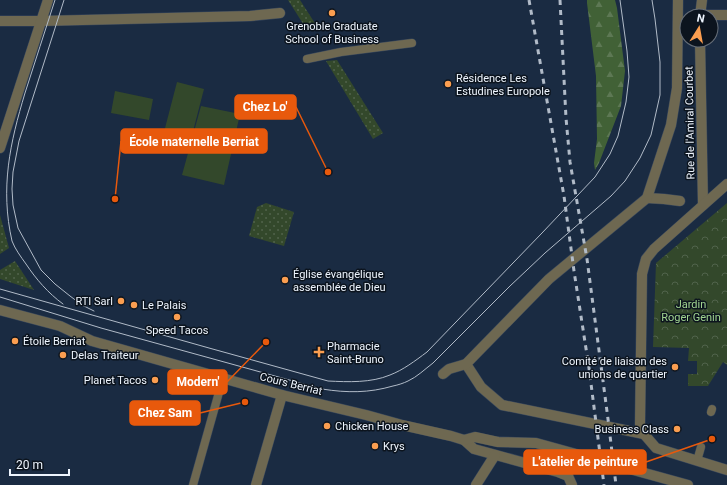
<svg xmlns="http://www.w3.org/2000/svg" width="727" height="485" font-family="Roboto,sans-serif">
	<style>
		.grass { fill: url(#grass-dots) }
		.forest { fill: url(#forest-firs) }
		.park { fill: url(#park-crowns) }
		.garden { fill: #33482b }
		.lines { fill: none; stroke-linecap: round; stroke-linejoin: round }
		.service-casing { stroke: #38475c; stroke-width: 9 }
		.pedestrian-casing { stroke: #38475c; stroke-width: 11 }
		.minor-casing { stroke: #38475c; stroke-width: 11 }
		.tertiary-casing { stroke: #38475c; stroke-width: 11 }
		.service { stroke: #6e6851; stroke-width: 8 }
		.pedestrian { stroke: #6e6851; stroke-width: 10 }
		.minor { stroke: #6e6851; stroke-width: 10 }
		.tertiary { stroke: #6e6851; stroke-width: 10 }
		.tram { stroke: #b1bbc8; stroke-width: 1 }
		.rail { stroke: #b1bbc8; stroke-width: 3; stroke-dasharray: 5 5; stroke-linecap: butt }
		.poi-dot { fill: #fb9e50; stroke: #0c141e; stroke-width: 1.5 }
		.labels { text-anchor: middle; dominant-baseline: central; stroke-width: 3; stroke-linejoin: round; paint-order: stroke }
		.poi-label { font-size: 11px; fill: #eef5fe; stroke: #0c141e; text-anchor: start }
		.street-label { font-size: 11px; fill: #eef5fe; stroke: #0c141e }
		.park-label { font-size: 11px; fill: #a1d490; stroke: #0c141e }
		.leader { fill: none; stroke: #e8590c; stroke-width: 1.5 }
		.callout-dot { fill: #e8590c; stroke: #0c141e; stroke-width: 1.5 }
		.callout { fill: #e8590c; stroke: #e8590c; stroke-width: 1.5 }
		.callout-label { font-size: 12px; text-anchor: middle; font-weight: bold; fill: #fff }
	</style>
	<defs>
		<pattern id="grass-dots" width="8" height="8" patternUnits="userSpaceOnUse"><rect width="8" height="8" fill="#33482b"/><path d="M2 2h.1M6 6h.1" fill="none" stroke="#51634b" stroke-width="1.8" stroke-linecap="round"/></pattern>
		<pattern id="forest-firs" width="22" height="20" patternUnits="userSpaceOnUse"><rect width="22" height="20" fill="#416136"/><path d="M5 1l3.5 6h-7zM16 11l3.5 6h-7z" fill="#5d7854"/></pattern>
		<pattern id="park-crowns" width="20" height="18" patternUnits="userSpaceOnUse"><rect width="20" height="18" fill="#33482b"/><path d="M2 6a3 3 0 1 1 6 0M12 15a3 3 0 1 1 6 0" fill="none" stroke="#51634b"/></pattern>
	</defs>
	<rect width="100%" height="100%" fill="#1a2b42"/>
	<g class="grass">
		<path d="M288,0H300L318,28L307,30Z"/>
		<path d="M337,60L383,133L373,139L326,61Z"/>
		<path d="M266,203L294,212L284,246L249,236L257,207Z"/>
		<path d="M0,215L9,248L0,254Z"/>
		<path d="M15,261L34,290L0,279V270Z"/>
	</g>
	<path class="forest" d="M587,0H615L617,8L625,71L621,106L599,163L595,170L594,163L597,139L596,76L587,3Z"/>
	<path class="park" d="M727,203V365L723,362L708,386H688V374H697V361H688L689,348L653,347L656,263Z"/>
	<g class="garden">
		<path d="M177,82L204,89L191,139L164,132Z"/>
		<path d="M115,91L153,99L149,120L111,113Z"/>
		<path d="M201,106L240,114L224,185L182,175Z"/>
	</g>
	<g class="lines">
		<defs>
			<g id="service">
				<path d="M307,59L341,52L412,43"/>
				<path d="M711,412L712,409"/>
				<path d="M697,461L701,447"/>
				<path d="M193,485L223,378"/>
			</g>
			<g id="pedestrian">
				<path d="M41,21L250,16L280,13"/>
				<path d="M647,198L664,199L680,201"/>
				<path d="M466,364L481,387L502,405L644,434"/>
				<path d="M443,374L449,369L466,364L549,279L647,198L671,125L677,88L678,0"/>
			</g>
			<g id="minor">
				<path d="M700,15H727"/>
				<path d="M700,16L702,0"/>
				<path d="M0,21H41"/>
				<path d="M700,40L703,205"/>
				<path d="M0,148L48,0"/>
				<path d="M727,184L654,249L646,259L642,274L640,424L644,434L656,448L727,470"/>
				<path d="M464,440L474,449L558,472L568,476L572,485"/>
				<path d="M256,485L282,395"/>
				<path d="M476,485L495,455"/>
			</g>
			<path id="tertiary" d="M0,310L60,326L92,341L282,395L366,415L402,425L451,436L464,440L475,437L498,442L536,443L688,485"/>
		</defs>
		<use href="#service" class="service-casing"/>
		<use href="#pedestrian" class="pedestrian-casing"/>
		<use href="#minor" class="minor-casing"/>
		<use href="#tertiary" class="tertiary-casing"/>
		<use href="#service" class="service"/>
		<use href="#pedestrian" class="pedestrian"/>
		<use href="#minor" class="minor"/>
		<use href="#tertiary" class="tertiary"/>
		<g class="tram">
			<path d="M55,0C45,31 35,62 25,93C10,143 0,188 12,241C15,249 21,257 26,264C36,279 48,293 63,304"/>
			<path d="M64,0L19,141L13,172L12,189L13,205L18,228L41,270L55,284L70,296L82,305L94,311"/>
			<path d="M0,289L209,348L328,381C348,382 371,383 390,375C403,370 415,361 427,352L542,233L595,177L610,154L618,136L626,102L629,77L627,51L620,0"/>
			<path d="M0,297L101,328L322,389C347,393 369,393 393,386C398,385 404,383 408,381C417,377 425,369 433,363L510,286L545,253L611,196L625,181L640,158L651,135L660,95V62L655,19L652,0"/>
		</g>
		<g class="rail">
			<path d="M529,0L564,196L574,271L589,368L604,485"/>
			<path d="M560,0L566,118L570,162L587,259L608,419L616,485"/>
		</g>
	</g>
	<g class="poi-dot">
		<circle cx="332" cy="13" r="4"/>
		<circle cx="448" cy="84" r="4"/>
		<circle cx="285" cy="280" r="4"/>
		<circle cx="121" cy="301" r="4"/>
		<circle cx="134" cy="305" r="4"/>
		<circle cx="177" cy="317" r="4"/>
		<circle cx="15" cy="341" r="4"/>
		<path d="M317 346h4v4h4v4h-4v4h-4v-4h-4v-4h4z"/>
		<circle cx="63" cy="355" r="4"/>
		<circle cx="675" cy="367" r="4"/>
		<circle cx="155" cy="380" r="4"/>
		<circle cx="327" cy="426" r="4"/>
		<circle cx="677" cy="429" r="4"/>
		<circle cx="375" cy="446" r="4"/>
	</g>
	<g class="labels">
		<g class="poi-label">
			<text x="332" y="26" text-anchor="middle">Grenoble Graduate<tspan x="332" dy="13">School of Business</tspan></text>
			<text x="456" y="78">Résidence Les<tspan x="456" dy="13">Estudines Europole</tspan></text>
			<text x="293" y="274">Église évangélique<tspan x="293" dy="13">assemblée de Dieu</tspan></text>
			<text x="113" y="301" text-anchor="end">RTI Sarl</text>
			<text x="142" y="305">Le Palais</text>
			<text x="177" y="330" text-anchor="middle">Speed Tacos</text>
			<text x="23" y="341">Étoile Berriat</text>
			<text x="327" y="346">Pharmacie<tspan x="327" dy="13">Saint-Bruno</tspan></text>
			<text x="71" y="355">Delas Traiteur</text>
			<text x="667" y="361" text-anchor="end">Comité de liaison des<tspan x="667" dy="13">unions de quartier</tspan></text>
			<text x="147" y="380" text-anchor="end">Planet Tacos</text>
			<text x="335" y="426">Chicken House</text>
			<text x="669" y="429" text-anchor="end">Business Class</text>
			<text x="383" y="446">Krys</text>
		</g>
		<g class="street-label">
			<text transform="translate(690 123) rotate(-91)">Rue de l'Amiral Courbet</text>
			<text transform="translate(291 384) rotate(14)">Cours Berriat</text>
		</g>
		<g class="park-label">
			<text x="691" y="304">Jardin<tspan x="691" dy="13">Roger Genin</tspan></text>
		</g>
	</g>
	<path class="leader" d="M328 172L296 107M115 199L121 141M266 342L227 382M245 402L200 413M712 439L646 462"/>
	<g class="callout-dot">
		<circle cx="328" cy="172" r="4"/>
		<circle cx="115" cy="199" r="4"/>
		<circle cx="266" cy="342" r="4"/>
		<circle cx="245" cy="402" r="4"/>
		<circle cx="712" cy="439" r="4"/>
	</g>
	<g class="callout">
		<rect x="235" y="95" width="61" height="24" rx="4"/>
		<rect x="121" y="129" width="146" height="24" rx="4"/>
		<rect x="168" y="370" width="59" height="24" rx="4"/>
		<rect x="130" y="401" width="70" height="24" rx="4"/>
		<rect x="524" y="450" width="122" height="24" rx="4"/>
	</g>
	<g class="callout-label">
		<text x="265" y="111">Chez Lo'</text>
		<text x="194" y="146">École maternelle Berriat</text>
		<text x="198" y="386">Modern'</text>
		<text x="165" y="417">Chez Sam</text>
		<text x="585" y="466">L'atelier de peinture</text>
	</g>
	<g transform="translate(699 28) rotate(11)"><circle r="19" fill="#0c141e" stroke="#666e78"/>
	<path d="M0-3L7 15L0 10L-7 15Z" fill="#fb9e50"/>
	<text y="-6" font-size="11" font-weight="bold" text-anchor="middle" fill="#eef5fe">N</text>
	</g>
	<path d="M10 469v6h59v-6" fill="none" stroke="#eef5fe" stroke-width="2"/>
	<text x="16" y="469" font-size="12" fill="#eef5fe" stroke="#0c141e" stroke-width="3" paint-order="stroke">20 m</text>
</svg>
